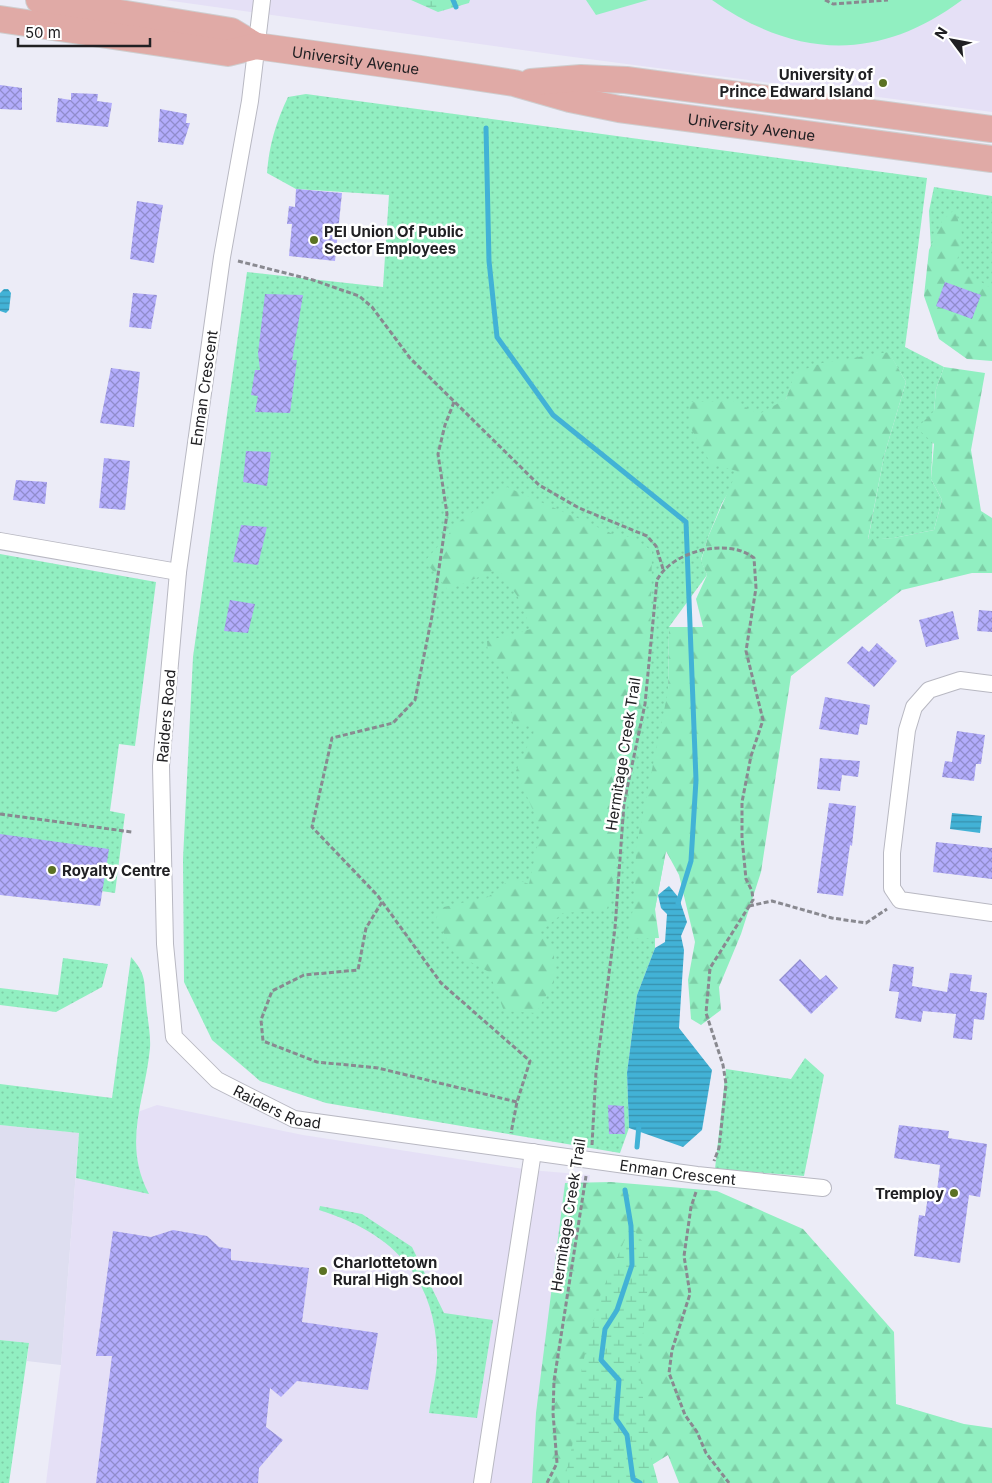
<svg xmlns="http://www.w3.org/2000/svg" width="992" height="1483" font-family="Inter,sans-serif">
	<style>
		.built { fill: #dedef0 }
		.education { fill: #e5e0f6 }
		.grass { fill: url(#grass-dots) }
		.forest { fill: url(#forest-firs) }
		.wetland { fill: url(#wetland-marsh) }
		.garden { fill: #91efc1 }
		.water { fill: url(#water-rules) }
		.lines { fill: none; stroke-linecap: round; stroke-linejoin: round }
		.stream { stroke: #42b2d6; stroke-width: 5 }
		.building { fill: url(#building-cross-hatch) }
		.street-casing { stroke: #b8b8c2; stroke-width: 18 }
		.primary-casing { stroke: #cececf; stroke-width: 28 }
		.path { stroke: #898990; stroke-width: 3; stroke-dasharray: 5 2.5; stroke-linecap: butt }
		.street { stroke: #fff; stroke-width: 16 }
		.primary { stroke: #e0aaa6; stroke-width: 26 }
		.poi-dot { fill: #5b7223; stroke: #fff; stroke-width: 2 }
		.labels { text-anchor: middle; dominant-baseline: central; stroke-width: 5; stroke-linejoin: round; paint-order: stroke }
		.street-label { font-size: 15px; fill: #202023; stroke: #fff }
		.poi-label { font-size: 15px; font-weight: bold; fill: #202023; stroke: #fff; text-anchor: start }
	</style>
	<defs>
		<pattern id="grass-dots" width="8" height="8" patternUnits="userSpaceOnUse" patternTransform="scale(1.25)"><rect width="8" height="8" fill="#91efc1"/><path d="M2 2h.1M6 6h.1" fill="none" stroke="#7dcda6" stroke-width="1.8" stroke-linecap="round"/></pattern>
		<pattern id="forest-firs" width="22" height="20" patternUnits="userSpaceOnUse" patternTransform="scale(1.25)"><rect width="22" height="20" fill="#91efc1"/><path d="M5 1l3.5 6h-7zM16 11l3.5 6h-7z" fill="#7dcda6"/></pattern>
		<pattern id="wetland-marsh" width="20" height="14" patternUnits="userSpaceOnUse" patternTransform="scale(1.25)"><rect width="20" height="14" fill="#91efc1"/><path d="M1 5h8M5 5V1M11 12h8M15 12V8" fill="none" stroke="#7dcda6"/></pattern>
		<pattern id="water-rules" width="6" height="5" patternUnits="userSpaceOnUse" patternTransform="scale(1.25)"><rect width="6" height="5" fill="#42b2d6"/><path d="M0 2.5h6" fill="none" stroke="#3790ad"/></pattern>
		<pattern id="building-cross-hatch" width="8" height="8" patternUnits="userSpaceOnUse" patternTransform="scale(1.25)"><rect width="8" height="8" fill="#b2acfb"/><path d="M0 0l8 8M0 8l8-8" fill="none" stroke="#908ccb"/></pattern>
	</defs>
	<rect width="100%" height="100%" fill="#ececf7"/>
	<path class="built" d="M0,1125L79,1133L61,1365L27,1361L29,1343L0,1340Z"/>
	<g class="education">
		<path d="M165,0H992V112L558,55Z"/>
		<path d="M157,1105L303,1135L530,1170L590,1175L552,1483H46L61,1365L79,1133Z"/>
	</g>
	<g class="grass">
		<path d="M306,94L927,178L905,347L944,367L936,389L934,411L931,479L942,500L934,530L894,538L868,540L884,456L906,382L889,353L796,373L786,399L722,503L708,537L701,560L707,575L669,627L666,850L655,909V948L637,995L627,1073L629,1128L620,1153L326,1103L260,1081L212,1040L184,982L183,859L193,657L247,272L383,287L389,195L296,189L267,173C269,145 276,122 288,97Z"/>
		<path d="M934,187L992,196V353L935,326L929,211Z"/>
		<path d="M0,554L156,582L135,746L119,744L110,811L125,814L115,893L101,891L0,835Z"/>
		<path d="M131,957C146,974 144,980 146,1002C147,1017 151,1034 150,1048C145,1101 122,1143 149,1194L76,1178L79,1133L0,1125V1084L112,1098Z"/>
		<path d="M63,958L108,964L102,987L56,1012L0,1005V988L58,995Z"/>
		<path d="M805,1058L824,1075L804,1176L715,1169L726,1069L791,1079Z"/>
		<path d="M320,1206L362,1214L412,1247L444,1313L493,1320L477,1418L429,1413C432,1393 438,1372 437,1352C434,1274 390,1232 319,1210Z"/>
		<path d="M0,1340L29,1343L9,1483H0Z"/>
	</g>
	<g class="forest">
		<path d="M955,209L962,234L957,262L972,276L992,289V361L967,359L939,339L924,296L929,250L942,221Z"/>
		<path d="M889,352L906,382L884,456L868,539L894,538L934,530L942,500L931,479L934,444L917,428L934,411L936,389L944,367L985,373L971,450L981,511L992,518V573H972L902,590L791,676L761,872L741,934L719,987L721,1010L701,1025L691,1019L688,980L695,942L679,875L666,851L655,909L659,938L628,939L635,895L636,848L668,691L669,627H703L696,599L707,575L701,561L708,537L737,471L711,464L689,425L690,402L733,401L759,414L786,399L795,373L822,363Z"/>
		<path d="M507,487L613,534L634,538L652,551L649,691L607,910L563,913L539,933L554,951V982L536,1013L504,1011L489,972L454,953L436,918L444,907L488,897L512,878L529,884L541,829L516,771L536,727L513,724L507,670L488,656L487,641L531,629L518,597L498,569L448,590L425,561L461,520Z"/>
		<path d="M611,1182L717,1191L803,1229L894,1332L896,1404L964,1424L992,1428V1483H679L668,1455L623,1483H532L536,1413L565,1183Z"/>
	</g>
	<g class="wetland">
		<path d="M411,0H470L469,3L438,12Z"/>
		<path d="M631,1226L648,1249L647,1296L639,1368L651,1457L658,1483H564L576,1428L579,1383L586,1349L601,1293Z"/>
	</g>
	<g class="garden">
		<path d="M586,0H648L596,15Z"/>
		<path d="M712,0H962C879,62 796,59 712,0Z"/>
	</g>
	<g class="water">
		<path d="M4,289H8L11,293L9,310L6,313L0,311V293Z"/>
		<path d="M952,813L982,816L980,833L950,829Z"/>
		<path d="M669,886L679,898L687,922L681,936L684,950L679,1028L712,1070L702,1130L683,1147L629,1128L627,1073L637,995L655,948L665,942L667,914L661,908L658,895Z"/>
	</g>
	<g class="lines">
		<g class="stream">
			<path d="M453,0L456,7"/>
			<path d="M486,128L489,261L497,337L553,415L686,522L696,780L691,861L678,903"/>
			<path d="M637,1147L639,1125"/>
			<path d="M625,1190L631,1226L632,1265L617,1310L605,1329L601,1360L619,1380L616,1419L627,1435L633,1479L640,1483"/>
		</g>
	</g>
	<g class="building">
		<path d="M0,85L22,88V110L0,109Z"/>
		<path d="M71,93L98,94L97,101L112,103L108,127L56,122L58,98L71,100Z"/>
		<path d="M160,109L187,114L186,123H190L183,145L158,142Z"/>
		<path d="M296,189L342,193L335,261L289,256L292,224H287L289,206L295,207Z"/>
		<path d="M137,201L163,205L154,263L130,259Z"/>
		<path d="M945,282L981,295L972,319L936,306Z"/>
		<path d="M133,293L157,295L151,329L129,327Z"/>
		<path d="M265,294L303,295L292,360H297L290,413L255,412L258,396L251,395L255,370H260L258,353Z"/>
		<path d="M111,368L140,372L134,427L100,423Z"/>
		<path d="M246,451L271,452L267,486L243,482Z"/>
		<path d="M104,458L130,461L125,510L99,508Z"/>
		<path d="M16,480L47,482L45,504L13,500Z"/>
		<path d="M241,525L267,527L258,565L233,562Z"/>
		<path d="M230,600L255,604L248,633L224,631Z"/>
		<path d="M979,610L992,611V632L977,631Z"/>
		<path d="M953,611L959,639L926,647L919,620Z"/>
		<path d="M877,643L897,661L874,687L847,663L862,646L869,652Z"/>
		<path d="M825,697L870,705L867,725L860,724L858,735L819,729Z"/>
		<path d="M957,731L985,735L981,764H976L974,781L942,777L945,761L952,762Z"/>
		<path d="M820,758L860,761L858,777L842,775L840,791L817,789Z"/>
		<path d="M829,803L856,806L852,846L850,845L843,896L817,893Z"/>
		<path d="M0,834L109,849L100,906L0,895Z"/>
		<path d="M936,842L992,848V879L933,872Z"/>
		<path d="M800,959L820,980L826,975L838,988L811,1014L779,980Z"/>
		<path d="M893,964L914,967L912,986L947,992L950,973L972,975L970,991L987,993L984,1020L974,1019L972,1040L953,1038L956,1014L923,1011L921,1022L895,1018L899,992L889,991Z"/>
		<path d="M608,1105L624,1106L625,1134H609Z"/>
		<path d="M899,1125L949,1131L948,1138L987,1144L980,1197L969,1195L960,1263L914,1256L919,1215L925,1216L929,1190L937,1191L940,1165L894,1158Z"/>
		<path d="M173,1230L207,1236L219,1247L231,1249V1260L309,1268L302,1322L378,1333L368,1390L297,1381L281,1397L270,1388L266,1427L283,1440L259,1468L258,1483H96L112,1356H96L113,1231L151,1237Z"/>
	</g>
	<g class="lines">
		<defs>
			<g id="street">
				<path id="s1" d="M262,0L250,101L222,257L178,572L161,766L165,944L174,1037L217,1080L294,1119L697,1175L823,1188"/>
				<path d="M0,541L178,572"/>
				<path d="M992,684L960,680L929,690L914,707L907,730L892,853V888L900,900L992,913"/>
				<path d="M482,1483L533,1152"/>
			</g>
			<g id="primary">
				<path d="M39,0L231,31L256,46"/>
				<path id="s2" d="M0,19L228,53L256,46L421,69L514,83L570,99L619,109L992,159"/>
				<path d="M531,82L581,78L626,80L992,129"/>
			</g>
		</defs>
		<use href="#street" class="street-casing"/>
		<use href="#primary" class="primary-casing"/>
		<g class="path">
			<path d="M825,0L833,4L888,0"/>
			<path d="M238,261L313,280L359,296L372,307L410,358L539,485L579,508L647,536L656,546L663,569"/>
			<path d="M454,402L445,425L438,454L447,514L432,616L415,700L393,723L332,738L312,827L378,896L441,983L530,1061L517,1102L511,1133"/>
			<path d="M0,814L132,832"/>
			<path d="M382,902L366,928L358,970L304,975L272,991L261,1020L263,1041L317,1062L378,1068L517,1102"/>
			<path d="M749,906L772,901L832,918L866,923L887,909"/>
			<path d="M592,1145L596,1072L615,928L624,803L645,704L657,580C672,551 728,537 754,558L756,588L746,651L763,720L751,756L742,802V838L746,879L752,891L753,900L710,968L706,1013L723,1065L726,1084L719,1148L714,1161"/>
			<path d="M696,1192L691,1207L684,1256L690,1294L672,1350L669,1373L685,1415L697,1432L706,1453L729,1483"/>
			<path d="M547,1483L557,1463L553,1413L554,1381L586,1176"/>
		</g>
		<use href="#street" class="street"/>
		<use href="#primary" class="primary"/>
	</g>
	<g class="poi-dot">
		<circle cx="883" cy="83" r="5"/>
		<circle cx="314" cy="240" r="5"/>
		<circle cx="52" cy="870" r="5"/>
		<circle cx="954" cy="1193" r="5"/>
		<circle cx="323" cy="1271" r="5"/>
	</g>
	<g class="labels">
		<g class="street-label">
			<text stroke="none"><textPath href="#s2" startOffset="360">University Avenue</textPath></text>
			<text stroke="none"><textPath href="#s2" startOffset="762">University Avenue</textPath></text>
			<text transform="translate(204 388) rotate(-82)">Enman Crescent</text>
			<text transform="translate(166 716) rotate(-85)">Raiders Road</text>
			<text transform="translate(623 754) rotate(-81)">Hermitage Creek Trail</text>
			<text stroke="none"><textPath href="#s1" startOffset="1172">Raiders Road</textPath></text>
			<text stroke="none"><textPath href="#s1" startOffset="1579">Enman Crescent</textPath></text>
			<text transform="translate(568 1215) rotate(-81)">Hermitage Creek Trail</text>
		</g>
		<g class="poi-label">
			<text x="873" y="74" text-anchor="end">University of<tspan x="873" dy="17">Prince Edward Island</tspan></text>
			<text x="324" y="231">PEI Union Of Public<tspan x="324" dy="17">Sector Employees</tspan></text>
			<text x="62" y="870">Royalty Centre</text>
			<text x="944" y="1193" text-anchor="end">Tremploy</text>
			<text x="333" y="1262">Charlottetown<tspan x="333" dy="17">Rural High School</tspan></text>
		</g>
	</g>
	<g transform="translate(952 40) rotate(302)" stroke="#ffffff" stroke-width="4" paint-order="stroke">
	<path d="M0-4L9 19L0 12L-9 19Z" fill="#202023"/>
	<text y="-8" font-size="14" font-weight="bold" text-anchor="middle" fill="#202023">N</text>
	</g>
	<path d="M18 38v8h132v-8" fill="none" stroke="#202023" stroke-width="2.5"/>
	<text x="25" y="38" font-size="15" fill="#202023" stroke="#ffffff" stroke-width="4" paint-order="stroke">50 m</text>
</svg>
